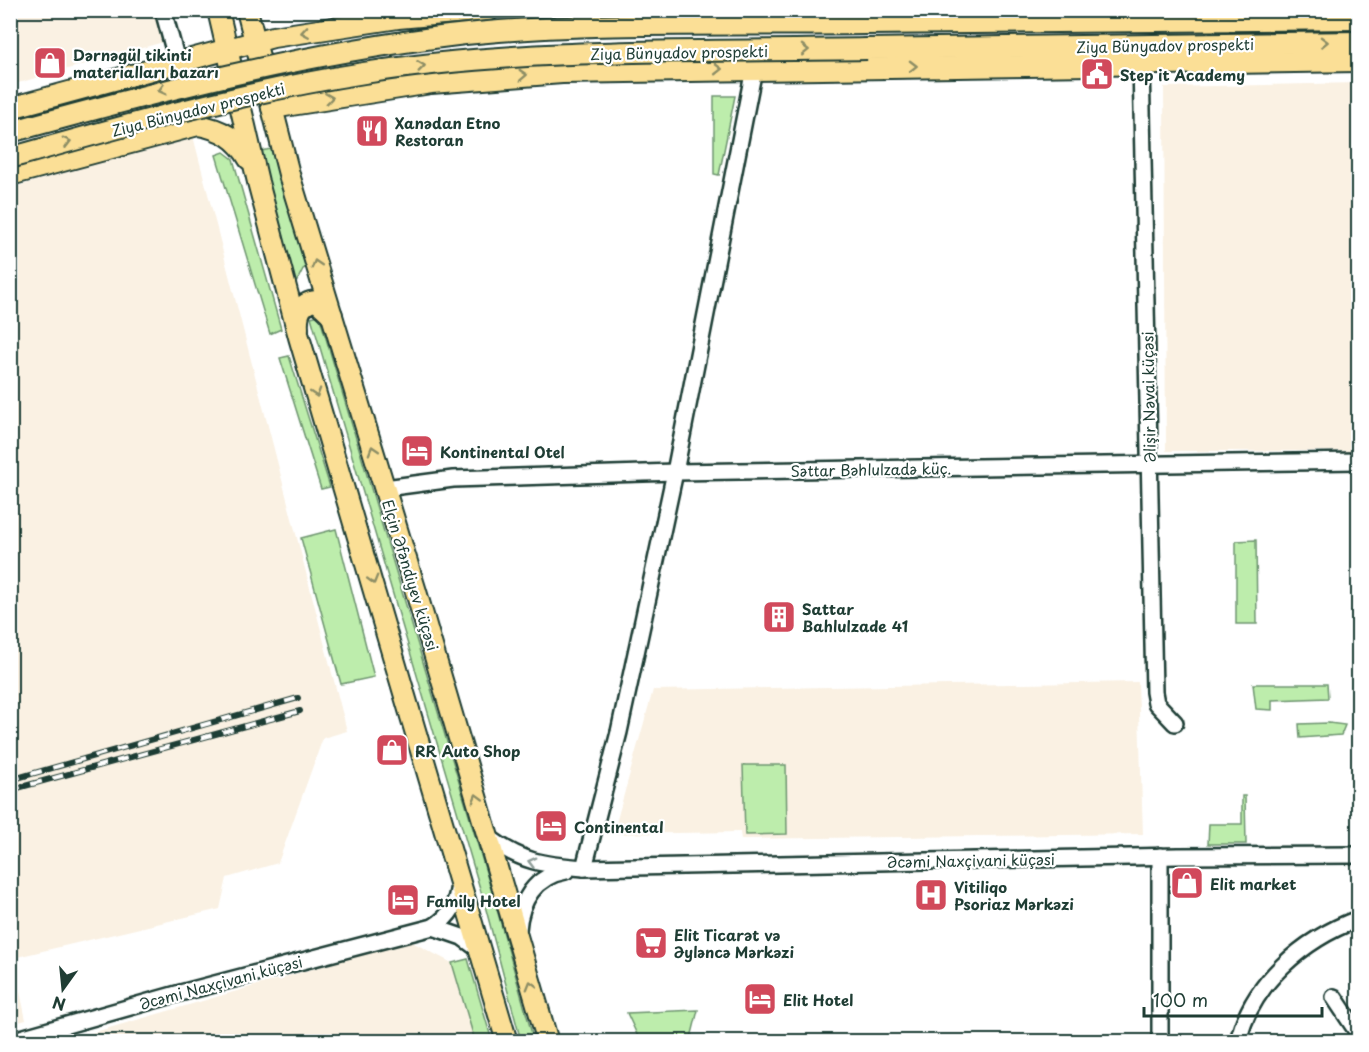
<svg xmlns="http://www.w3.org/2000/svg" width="1369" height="1052" font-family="'Playpen Sans',sans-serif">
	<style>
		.built { fill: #faf1e3 }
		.green { fill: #bdedac; stroke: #6e9570; stroke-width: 1.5 }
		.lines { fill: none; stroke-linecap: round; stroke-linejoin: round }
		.minor-casing { stroke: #1f3d34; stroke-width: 20 }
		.major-casing { stroke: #1f3d34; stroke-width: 24 }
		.minor { stroke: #fff; stroke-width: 15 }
		.major { stroke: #fbdf96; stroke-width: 20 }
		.rail-casing { stroke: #1f3d34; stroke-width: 6 }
		.rail { stroke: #fff; stroke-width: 4; stroke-dasharray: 11; stroke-linecap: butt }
		.major-bridge-casing { stroke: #1f3d34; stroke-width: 24; stroke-linecap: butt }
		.major-bridge { stroke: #fbdf96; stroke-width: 20 }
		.oneway { stroke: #8d8e65 }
		.oneway2 { stroke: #8f9e9a }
		.labels { text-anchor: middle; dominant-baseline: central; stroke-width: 4.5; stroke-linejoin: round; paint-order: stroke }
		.street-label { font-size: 15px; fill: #1f3d34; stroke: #fff }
		.poi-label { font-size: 15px; font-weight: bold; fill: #1f3d34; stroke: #fff; text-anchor: start }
	</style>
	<rect width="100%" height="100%" fill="#fff"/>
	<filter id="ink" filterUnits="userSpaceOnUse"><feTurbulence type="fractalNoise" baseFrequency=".0167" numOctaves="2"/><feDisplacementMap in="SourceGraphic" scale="12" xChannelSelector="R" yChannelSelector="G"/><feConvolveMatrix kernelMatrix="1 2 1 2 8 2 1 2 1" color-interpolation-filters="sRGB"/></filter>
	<g filter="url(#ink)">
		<g class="built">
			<path d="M11,11H158L167,41L11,85Z"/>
			<path d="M1358,83V451H1166L1164,87Z"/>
			<path d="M193,136L347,731L323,738L278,863L227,878L220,909L13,958L26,1020L11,1024V188Z"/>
			<path d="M1138,682L1143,834L741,839L740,832L613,834L653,690Z"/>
			<path d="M410,941L452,963L475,1041H64Z"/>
		</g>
		<g class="green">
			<path d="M714,96H735L719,175L714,174Z"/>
			<path d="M271,149L308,266L303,269L295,285L261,151Z"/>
			<path d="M224,152L233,159L281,329L270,334L216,155Z"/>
			<path d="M319,315L494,899L534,1041H521L484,902L311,317Z"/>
			<path d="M289,356L330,487L321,489L280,358Z"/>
			<path d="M336,529L374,677L341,684L301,538Z"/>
			<path d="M1256,540L1257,624H1236V541Z"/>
			<path d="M1253,684H1327L1328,698L1272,700V710L1256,709Z"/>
			<path d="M1329,723L1345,725L1341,735L1300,738L1299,724Z"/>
			<path d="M743,765H786L787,834L745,835Z"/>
			<path d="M1242,796H1245L1246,844H1208L1209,824H1242Z"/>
			<path d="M468,959L492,1041H475L452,963Z"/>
			<path d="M698,1010L690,1042L640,1041L627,1013Z"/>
		</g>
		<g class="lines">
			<defs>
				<g id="minor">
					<path d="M163,10L177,61"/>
					<path d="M1141,62L1154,692L1156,703L1175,723"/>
					<path d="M385,488L453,479L675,472L1358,461"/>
					<path d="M488,837C521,862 543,865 584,868L1178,856L1358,855"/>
					<path d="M584,868L619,732L675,472L754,69"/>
					<path d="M433,927L462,937L481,951"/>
					<path d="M518,930C520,901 535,876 566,871"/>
					<path d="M1334,997L1358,1033"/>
					<path d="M10,1041L180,993L433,927C451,916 457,904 459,883"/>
					<path d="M1160,1042V856"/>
					<path d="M1238,1042C1251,983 1304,939 1358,919"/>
				</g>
				<g id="major">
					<path d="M218,10L258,182L299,337L507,1042"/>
					<path d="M247,10L290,178L417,595L548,1042"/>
					<path d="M865,24L1358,19"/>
					<path d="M867,49L1358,42"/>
					<path d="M10,108L273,37L398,18L489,10"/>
					<path d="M272,108L431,83L562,73L1358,61"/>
					<path d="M10,175L198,125C221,129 237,138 249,159"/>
					<path d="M298,329C297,314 300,302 317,301L332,315"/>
				</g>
			</defs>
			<use href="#minor" class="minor-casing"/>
			<use href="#major" class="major-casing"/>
			<use href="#minor" class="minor"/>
			<use href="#major" class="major"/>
			<defs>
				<g id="rail">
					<path d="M10,780L298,698"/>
					<path d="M10,790L300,711"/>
				</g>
			</defs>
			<use href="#rail" class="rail-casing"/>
			<use href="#rail" class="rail"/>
			<defs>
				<g id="major-bridge">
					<path d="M10,132C156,92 299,54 449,36C586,20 727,26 865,24"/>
					<path d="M10,158C127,125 243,92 364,73C529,47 699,52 867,49"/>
				</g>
			</defs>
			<use href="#major-bridge" class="major-bridge-casing"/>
			<use href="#major-bridge" class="major-bridge"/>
		</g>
		<defs><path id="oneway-chevron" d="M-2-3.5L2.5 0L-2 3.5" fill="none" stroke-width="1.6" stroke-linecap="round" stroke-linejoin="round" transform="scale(1.5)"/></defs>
		<g class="oneway">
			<use href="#oneway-chevron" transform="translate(305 32) rotate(171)"/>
			<use href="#oneway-chevron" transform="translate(1324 42) rotate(-1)"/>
			<use href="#oneway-chevron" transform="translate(805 50) rotate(-1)"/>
			<use href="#oneway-chevron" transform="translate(421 66) rotate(-7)"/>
			<use href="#oneway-chevron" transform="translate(913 66) rotate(-1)"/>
			<use href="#oneway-chevron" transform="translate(718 69) rotate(-1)"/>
			<use href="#oneway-chevron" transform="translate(523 75) rotate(-3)"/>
			<use href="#oneway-chevron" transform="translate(162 90) rotate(165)"/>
			<use href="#oneway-chevron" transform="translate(329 98) rotate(-8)"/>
			<use href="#oneway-chevron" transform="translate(67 142) rotate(-15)"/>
			<use href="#oneway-chevron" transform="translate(316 264) rotate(-107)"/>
			<use href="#oneway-chevron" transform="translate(316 393) rotate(73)"/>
			<use href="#oneway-chevron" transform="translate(373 450) rotate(-107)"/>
			<use href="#oneway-chevron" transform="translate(373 580) rotate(74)"/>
			<use href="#oneway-chevron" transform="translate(477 798) rotate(-106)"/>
			<use href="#oneway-chevron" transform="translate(531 985) rotate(-106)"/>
		</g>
		<use class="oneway2" href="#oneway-chevron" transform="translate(532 862) rotate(-165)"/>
	</g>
	<defs>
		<symbol id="shop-square" viewBox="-11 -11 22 22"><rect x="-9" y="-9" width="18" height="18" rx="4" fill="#d1495b" stroke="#fff"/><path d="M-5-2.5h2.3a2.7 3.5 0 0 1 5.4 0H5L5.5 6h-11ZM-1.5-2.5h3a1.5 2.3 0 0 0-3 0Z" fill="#fff"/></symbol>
		<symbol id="civic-square" viewBox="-11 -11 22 22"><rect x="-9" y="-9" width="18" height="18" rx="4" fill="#d1495b" stroke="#fff"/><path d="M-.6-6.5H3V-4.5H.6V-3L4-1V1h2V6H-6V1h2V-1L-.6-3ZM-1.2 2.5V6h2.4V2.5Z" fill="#fff"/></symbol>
		<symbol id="restaurant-square" viewBox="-11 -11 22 22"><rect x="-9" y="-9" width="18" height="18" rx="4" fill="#d1495b" stroke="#fff"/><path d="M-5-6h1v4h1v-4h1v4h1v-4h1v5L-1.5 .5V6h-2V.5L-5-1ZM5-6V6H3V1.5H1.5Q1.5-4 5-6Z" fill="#fff"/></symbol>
		<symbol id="hotel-square" viewBox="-11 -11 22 22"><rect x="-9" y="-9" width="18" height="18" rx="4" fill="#d1495b" stroke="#fff"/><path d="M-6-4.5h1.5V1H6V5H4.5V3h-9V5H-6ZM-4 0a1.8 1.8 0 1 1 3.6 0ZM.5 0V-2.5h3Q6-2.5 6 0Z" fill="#fff"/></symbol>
		<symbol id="building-square" viewBox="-11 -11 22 22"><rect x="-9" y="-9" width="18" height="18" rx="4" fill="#d1495b" stroke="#fff"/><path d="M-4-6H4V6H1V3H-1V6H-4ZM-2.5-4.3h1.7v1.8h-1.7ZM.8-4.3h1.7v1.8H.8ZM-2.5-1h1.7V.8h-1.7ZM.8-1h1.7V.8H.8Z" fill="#fff"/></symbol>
		<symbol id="hospital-square" viewBox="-11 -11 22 22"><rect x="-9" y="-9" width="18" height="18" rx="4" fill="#d1495b" stroke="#fff"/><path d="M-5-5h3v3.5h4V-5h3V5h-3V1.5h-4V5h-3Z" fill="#fff"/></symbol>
		<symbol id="supermarket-square" viewBox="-11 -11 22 22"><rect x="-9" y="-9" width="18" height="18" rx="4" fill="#d1495b" stroke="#fff"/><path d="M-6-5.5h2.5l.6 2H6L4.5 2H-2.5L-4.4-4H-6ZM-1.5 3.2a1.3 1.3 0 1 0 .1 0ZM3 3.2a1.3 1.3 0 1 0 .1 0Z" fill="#fff"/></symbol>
	</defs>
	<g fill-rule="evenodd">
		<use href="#shop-square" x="31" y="44" width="38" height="38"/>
		<use href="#civic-square" x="1078" y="55" width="38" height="38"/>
		<use href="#restaurant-square" x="353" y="112" width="38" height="38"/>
		<use href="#hotel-square" x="398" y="432" width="38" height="38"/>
		<use href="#building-square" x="760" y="598" width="38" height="38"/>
		<use href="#shop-square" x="373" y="731" width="38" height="38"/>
		<use href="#hotel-square" x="532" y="807" width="38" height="38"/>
		<use href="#shop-square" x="1168" y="864" width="38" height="38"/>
		<use href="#hospital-square" x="912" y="876" width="38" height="38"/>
		<use href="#hotel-square" x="384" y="881" width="38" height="38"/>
		<use href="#supermarket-square" x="632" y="924" width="38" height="38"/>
		<use href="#hotel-square" x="741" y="980" width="38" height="38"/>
	</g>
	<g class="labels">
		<g class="street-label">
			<text transform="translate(1165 45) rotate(-1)">Ziya Bünyadov prospekti</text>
			<text transform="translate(679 52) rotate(-1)">Ziya Bünyadov prospekti</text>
			<text transform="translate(198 109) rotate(-14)">Ziya Bünyadov prospekti</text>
			<text transform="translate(1148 397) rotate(-91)">Əlişir Nəvai küçəsi</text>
			<text transform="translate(871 469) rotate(-1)">Səttar Bəhlulzadə küç.</text>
			<text transform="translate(411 575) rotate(73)">Elçin Əfəndiyev küçəsi</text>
			<text transform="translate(971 860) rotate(-1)">Əcəmi Naxçivani küçəsi</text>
			<text transform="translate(221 982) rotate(-15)">Əcəmi Naxçivani küçəsi</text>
		</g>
		<g class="poi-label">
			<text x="73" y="54">Dərnəgül tikinti<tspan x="73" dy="17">materialları bazarı</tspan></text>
			<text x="1120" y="74">Step it Academy</text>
			<text x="395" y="122">Xanədan Etno<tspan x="395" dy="17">Restoran</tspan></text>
			<text x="440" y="451">Kontinental Otel</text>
			<text x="802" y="608">Sattar<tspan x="802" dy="17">Bahlulzade 41</tspan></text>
			<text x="415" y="750">RR Auto Shop</text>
			<text x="574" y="826">Continental</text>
			<text x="1210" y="883">Elit market</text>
			<text x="954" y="886">Vitiliqo<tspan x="954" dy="17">Psoriaz Mərkəzi</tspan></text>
			<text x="426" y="900">Family Hotel</text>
			<text x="674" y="934">Elit Ticarət və<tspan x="674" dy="17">Əyləncə Mərkəzi</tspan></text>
			<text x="783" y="999">Elit Hotel</text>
		</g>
	</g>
	<rect width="1369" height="1052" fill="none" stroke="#fff" stroke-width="36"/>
	<rect x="18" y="18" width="1333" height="1016" fill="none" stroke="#1f3d34" stroke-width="2" filter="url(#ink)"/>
	<g transform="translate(63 989) rotate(195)" stroke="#ffffff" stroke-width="4.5" paint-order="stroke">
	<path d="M0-4.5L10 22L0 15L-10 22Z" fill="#1f3d34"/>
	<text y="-9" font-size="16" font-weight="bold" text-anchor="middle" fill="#1f3d34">N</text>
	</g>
	<path d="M1144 1007v9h178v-9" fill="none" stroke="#1f3d34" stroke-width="3"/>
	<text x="1153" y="1007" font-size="18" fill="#1f3d34" stroke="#ffffff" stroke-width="4.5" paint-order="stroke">100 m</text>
</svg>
